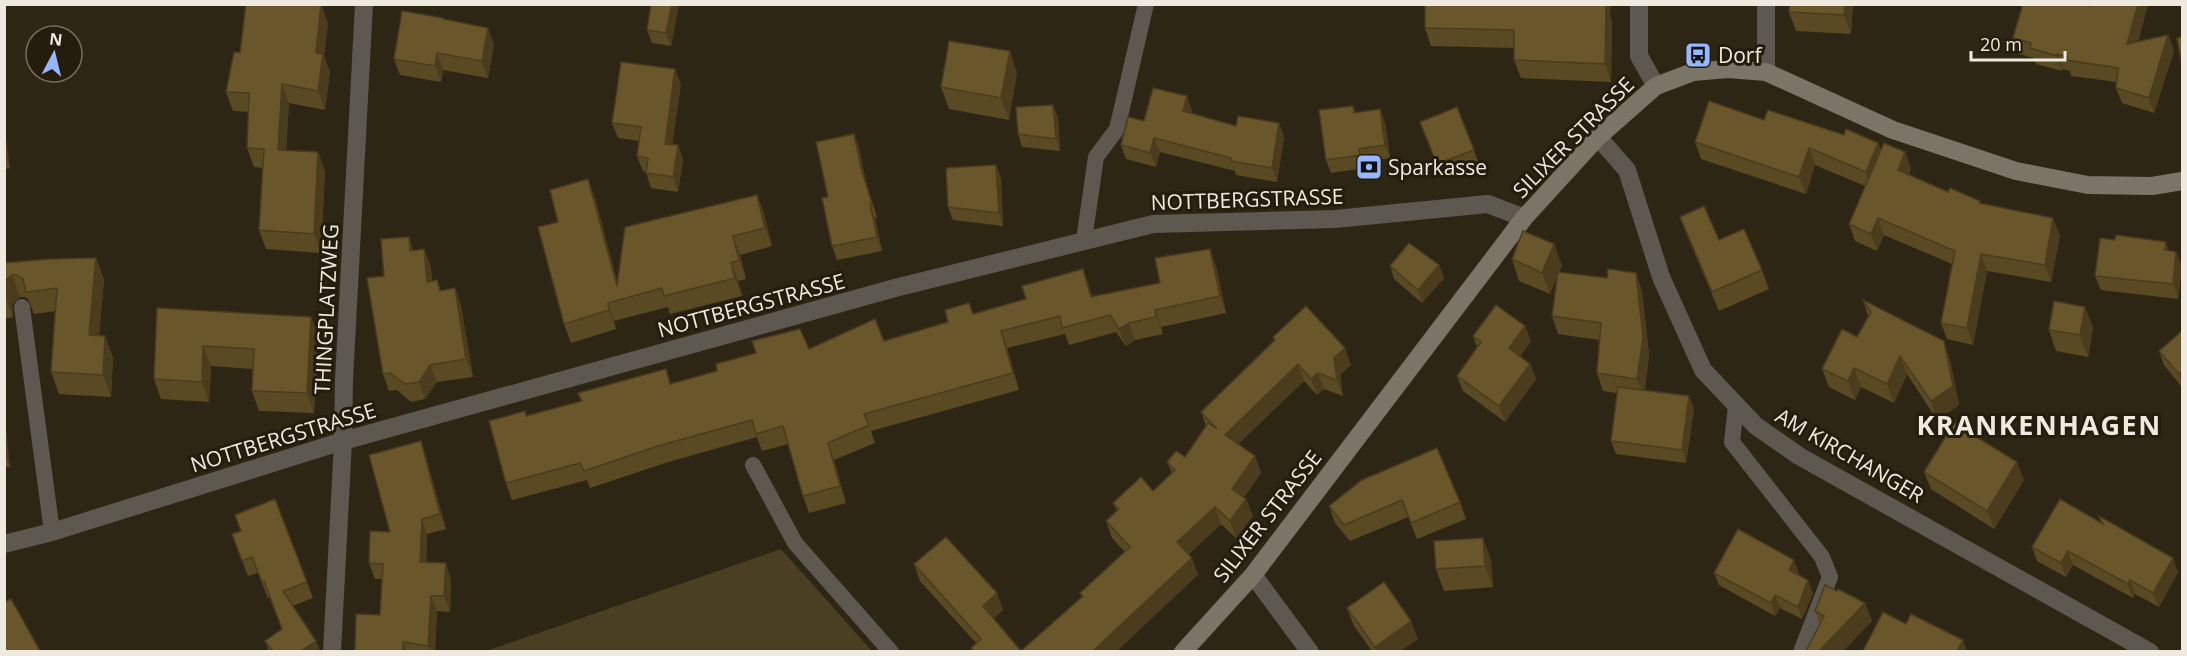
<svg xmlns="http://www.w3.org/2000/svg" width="2187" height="656" font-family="'Open Sans',sans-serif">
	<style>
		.green { fill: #4a3e23 }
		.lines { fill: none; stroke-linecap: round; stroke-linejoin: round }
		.lane { stroke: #5d5951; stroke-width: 16 }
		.street { stroke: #5d5951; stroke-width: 18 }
		.secondary { stroke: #7b7568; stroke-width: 18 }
		.wall { fill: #5a4a24 }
		.shaded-wall { fill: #4a3c1d }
		.building { fill: #69562a; stroke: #4a3c1d; stroke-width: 1.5 }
		.labels { text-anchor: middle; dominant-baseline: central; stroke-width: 6; stroke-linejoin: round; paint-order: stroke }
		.poi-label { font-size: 21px; fill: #efeae0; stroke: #241c0c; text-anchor: start }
		.street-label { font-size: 21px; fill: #efeae0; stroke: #241c0c }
		.district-label { font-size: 27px; font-weight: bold; letter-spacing: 1.5px; fill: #efeae0; stroke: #241c0c }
	</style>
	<rect width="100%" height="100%" fill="#2d2615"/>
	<path class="green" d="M781,549L872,651H486Z"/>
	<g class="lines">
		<g class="lane">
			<path d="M1084,240L1096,157L1117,129L1146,4"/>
			<path d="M22,307L52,532"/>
			<path d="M1736,406L1732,442L1822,557L1830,577L1801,652"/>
			<path d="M753,465L795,543L891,652"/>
		</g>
		<g class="street">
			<path d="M1639,4V56L1656,86"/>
			<path d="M1766,4V72"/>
			<path d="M1598,137L1627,170L1661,277L1703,370L1756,426L1799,456L2150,652"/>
			<path d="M4,544L52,532L343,441L895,288L1153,224L1335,219L1488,204L1524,218"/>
			<path d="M1253,575L1310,652"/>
			<path d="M332,652L343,441L344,380L364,4"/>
		</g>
		<path class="secondary" d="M1183,652L1253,575L1524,218L1598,137L1656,86L1693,72L1728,69L1766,72L1893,130L2016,171L2088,185L2152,186L2182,181"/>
	</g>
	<g class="wall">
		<path d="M679,4L671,46L652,43L647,30Z"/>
		<path d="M1853,4L1851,34L1796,31L1789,12Z"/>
		<path d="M2091,4H2148L2138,42L2168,35L2174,51L2154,113L2122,103L2116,88L2117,82L2071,76L2070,71L2063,69L2062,71L2036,64L2034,58L2019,54L2013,38L2090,6Z"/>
		<path d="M1610,15L1612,21L1611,82L1521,78L1514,60V48L1431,46L1425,28Z"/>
		<path d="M443,18L444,20L494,44L488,78L443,70L441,82L400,75L394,59Z"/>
		<path d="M328,23L324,56L330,72L325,110L289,103L286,150L318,152L325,171L321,253L266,249L259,230L263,168L254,167L247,148L249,112L233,111L226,92L240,53Z"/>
		<path d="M1017,73L1009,120L949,109L941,87Z"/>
		<path d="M681,84L672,145H678L683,160L678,192L651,188L646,172L643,171L637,156L639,141L618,138L612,123Z"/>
		<path d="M1053,105L1058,118L1060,151L1022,147L1018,134Z"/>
		<path d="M1353,106L1356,113L1385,122L1390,158L1364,162L1365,168L1331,173L1326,160Z"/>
		<path d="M1457,107L1479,164L1442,178L1420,122Z"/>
		<path d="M1192,111V113L1236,126L1279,123L1284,137L1277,182L1236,175L1235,171L1160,152L1156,167L1126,159L1121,145L1144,121Z"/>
		<path d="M1764,120L1878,143L1881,150L1905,152L1911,169L1909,175L1948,192L1980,201L1981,204L2060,235L2051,282L1987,271L1973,345L1947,339L1941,323L1952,264L1884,235L1877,251L1855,241L1849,224L1865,186L1815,165L1806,194L1701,159L1695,142Z"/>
		<path d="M854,134L859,148L866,182L877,217L875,218L882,251L837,260L832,246L828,197Z"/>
		<path d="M4,135L10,168L4,169Z"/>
		<path d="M996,165L1001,178L1003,226L953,220L948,207Z"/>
		<path d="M757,195L764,214L772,246L740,255L746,279L738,281L742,296L670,314L668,307L614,321L616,329L571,343L564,324L558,222L595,198L617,282Z"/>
		<path d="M1680,217L1719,240L1762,270L1769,289L1719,311L1687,235Z"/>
		<path d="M1554,244L1562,266L1559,272L1607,278L1636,273L1642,291L1649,355L1645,390L1689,396L1694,409L1686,463L1616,454L1611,441L1617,393L1603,391L1597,373L1599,340L1558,334L1552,316L1557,276L1550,294L1519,281L1512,259Z"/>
		<path d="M424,249L431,267L432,281L437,280L441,291L455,288L461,306L473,377L437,382L425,399L411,402L397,390L389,391L383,374L384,276L414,250Z"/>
		<path d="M2169,251L2176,252L2182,266L2178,299L2101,290L2095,276Z"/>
		<path d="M96,258L104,280L99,336H105L113,358L111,397L59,394L51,372L56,311L34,314L28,299L25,297H20L12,304L13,317L4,319V263Z"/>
		<path d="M1439,265L1444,278L1422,303L1394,279L1390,266Z"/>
		<path d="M1216,266L1226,313L1161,327L1163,334L1135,340L1126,346L1116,332L1069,345L1065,334L1007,348L1019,390L871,431L875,443L834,460L846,503L809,513L803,496L788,444L762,451L757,437L665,463L590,488L587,480L512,500L506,483L581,401L578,393L666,369L671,384L809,349L884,341L948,322L969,303L973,314L1026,299L1083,269L1092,296L1160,283Z"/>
		<path d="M1863,300L1950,360L1959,405L1937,420L1907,374L1894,403L1861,387L1855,400L1829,387L1822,369L1857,337L1868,316Z"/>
		<path d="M2085,307L2093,328L2088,357L2056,351L2049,330Z"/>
		<path d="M157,308L319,337L314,413L259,411L252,391L253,369L211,366L209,402L161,399L154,379Z"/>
		<path d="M2182,331V387L2164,365L2159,351Z"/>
		<path d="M1473,336L1531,341L1520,356L1530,364L1536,379L1505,422L1463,391L1457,376L1477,347Z"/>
		<path d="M1273,337L1351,365L1340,375L1343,396L1324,389L1317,395L1304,381L1238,444L1255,456L1261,473L1244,497L1246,499L1253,516L1236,538L1221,524L1189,554L1198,575L1082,597L1080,593L1125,552L1112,538L1106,521L1117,511L1113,503L1153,491L1172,473L1167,462L1185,457L1206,426L1201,412L1274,341Z"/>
		<path d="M4,426L10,467H4Z"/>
		<path d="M421,441L426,457L446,529L427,534L426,563L451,579L450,612L437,611L435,651H355L380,615L382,579H375L369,563L390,532Z"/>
		<path d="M1924,472L2024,480L1994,529L1931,489Z"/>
		<path d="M1362,480L1460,502L1466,519L1417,539L1408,517L1350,541L1335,523L1329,506Z"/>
		<path d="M275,499L313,598L292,606L316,641L320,651H269L265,641L282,629L270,597L268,598L258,573L248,576L232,534L240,531L235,515Z"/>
		<path d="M2060,499L2178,572L2159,607L2135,594L2133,598L2073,565L2066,577L2037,561L2032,547Z"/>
		<path d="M1491,559L1493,587L1444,591L1436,569Z"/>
		<path d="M914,564L997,593L1003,610L993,618L1021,651H972L971,648L976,643L920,581Z"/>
		<path d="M1714,573H1799L1798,575L1813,593L1802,619L1780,608L1775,616L1719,585Z"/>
		<path d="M1837,591L1865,603L1872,621L1843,651H1806L1820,625L1815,611Z"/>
		<path d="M1347,608L1418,639L1400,651H1372L1354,626Z"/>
	</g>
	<g class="shaded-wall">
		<path d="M321,4L328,23L324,56L330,72L325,110L318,91L316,53Z"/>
		<path d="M672,4H679L671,46L666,33Z"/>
		<path d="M1604,4H1611L1610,15L1612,21L1611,82L1605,64Z"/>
		<path d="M1845,4H1853L1851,34L1844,15Z"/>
		<path d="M2138,4H2148L2133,60L2127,44Z"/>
		<path d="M488,28L494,44L488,78L482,61Z"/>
		<path d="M2168,35L2174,51L2154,113L2149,98Z"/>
		<path d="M1010,51L1017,73L1009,120L1001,98Z"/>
		<path d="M437,53L443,70L441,82L435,66Z"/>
		<path d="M2057,54L2063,69L2062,71L2057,56Z"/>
		<path d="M675,69L681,84L670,159L665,144Z"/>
		<path d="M282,84L289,103L285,169L278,150Z"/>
		<path d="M1187,96L1192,111L1189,125L1183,111Z"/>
		<path d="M1053,105L1058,118L1060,151L1056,139Z"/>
		<path d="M1380,109L1385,122L1390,158L1385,145Z"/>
		<path d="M1279,123L1284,137L1277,182L1272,168Z"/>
		<path d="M854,134L859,148L866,182L877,217L861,168Z"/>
		<path d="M4,135L6,138L10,168L4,154Z"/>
		<path d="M1154,138L1160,152L1156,167L1150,153Z"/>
		<path d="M1878,143L1884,160L1872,189L1866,172Z"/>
		<path d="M678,145L683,160L678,192L673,177Z"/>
		<path d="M1809,148L1815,165L1806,194L1799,177Z"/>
		<path d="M1359,149L1364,162L1365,168L1360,155Z"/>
		<path d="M318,152L325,171L321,253L314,234Z"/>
		<path d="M1905,152L1911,169L1904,187L1898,170Z"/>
		<path d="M996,165L1001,178L1003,226L999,213Z"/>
		<path d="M588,179L595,198L622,299L617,286Z"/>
		<path d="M757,195L764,214L772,246L765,228Z"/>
		<path d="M870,204L875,218L882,251L877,237Z"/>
		<path d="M1878,218L1884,235L1877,251L1871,234Z"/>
		<path d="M2053,218L2060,235L2051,282L2045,265Z"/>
		<path d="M733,236L740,255L746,279L739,260Z"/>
		<path d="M409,237L415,254L410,251Z"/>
		<path d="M2166,242L2171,256L2165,250Z"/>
		<path d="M1554,244L1562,266L1550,294L1542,273Z"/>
		<path d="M424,249L431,267L433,300L427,282Z"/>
		<path d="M1210,249L1216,266L1226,313L1220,296Z"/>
		<path d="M2176,252L2182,266L2178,299L2173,284Z"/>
		<path d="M1981,254L1987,271L1973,345L1967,328Z"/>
		<path d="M96,258L104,280L97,357L89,335Z"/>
		<path d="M731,263L738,281L742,296L735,278Z"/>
		<path d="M1439,265L1444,278L1422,303L1418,290Z"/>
		<path d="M1083,269L1089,286L1097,314L1091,297Z"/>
		<path d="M1636,273L1642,291L1649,355L1644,397L1637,379Z"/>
		<path d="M12,275L20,297L12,304L13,317L5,295L4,281Z"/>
		<path d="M455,288L461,306L473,377L466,359Z"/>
		<path d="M608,303L614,321L616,329L609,310Z"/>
		<path d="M2085,307L2093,328L2088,357L2080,335Z"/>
		<path d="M1155,310L1161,327L1163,334L1156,317Z"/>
		<path d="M311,317L319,337L314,413L307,393Z"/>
		<path d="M1129,323L1135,340L1126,346L1119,329Z"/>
		<path d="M1525,326L1531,341L1514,363L1509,348Z"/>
		<path d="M1001,331L1007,348L1019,390L1013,373Z"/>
		<path d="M105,336L113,358L111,397L103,375Z"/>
		<path d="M1944,341L1950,360L1959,405L1937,420L1931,401Z"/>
		<path d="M203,346L211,366L209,402L202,382Z"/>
		<path d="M1345,348L1351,365L1340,375L1343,396L1337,380L1334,358Z"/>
		<path d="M1900,356L1907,374L1894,403L1887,384Z"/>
		<path d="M1298,364L1304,381L1231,451L1225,435Z"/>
		<path d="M1530,364L1536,379L1505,422L1499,406Z"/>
		<path d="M430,365L437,382L425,399L419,382Z"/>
		<path d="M1854,368L1861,387L1855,400L1848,381Z"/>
		<path d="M2182,371V385L2179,374Z"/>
		<path d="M1318,373L1324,389L1317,395L1311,379Z"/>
		<path d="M1689,396L1694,409L1686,463L1682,450Z"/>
		<path d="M4,426L6,429L10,467L4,451Z"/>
		<path d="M421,441L426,457L446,529L440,514Z"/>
		<path d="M828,443L834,460L846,503L840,486Z"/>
		<path d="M1255,456L1261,473L1238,506L1232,489Z"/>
		<path d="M2017,462L2024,480L1994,529L1987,511Z"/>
		<path d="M1246,499L1253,516L1236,538L1230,521Z"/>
		<path d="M1215,507L1221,524L1184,559L1177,542Z"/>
		<path d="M422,519L427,534L426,578L420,562Z"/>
		<path d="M1483,538L1491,559L1493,587L1485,566Z"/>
		<path d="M2068,551L2073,565L2066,577L2061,563Z"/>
		<path d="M1192,558L1198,575L1117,651H1093Z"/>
		<path d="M2173,558L2178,572L2159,607L2153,593Z"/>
		<path d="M1794,560L1799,573L1793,583L1789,570Z"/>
		<path d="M446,563L451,579L450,612L444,596Z"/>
		<path d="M1808,580L1813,593L1802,619L1798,607Z"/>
		<path d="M2130,580L2135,594L2133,598L2128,584Z"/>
		<path d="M997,593L1003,610L989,623L983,606Z"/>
		<path d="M1775,595L1780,608L1775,616L1771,603Z"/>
		<path d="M431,596L437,611L435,651H431L428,646Z"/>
		<path d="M1865,603L1872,621L1843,651H1819Z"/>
		<path d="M1411,621L1418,639L1400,651H1376L1375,647Z"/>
		<path d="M1963,640L1967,651H1957Z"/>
		<path d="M316,641L320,651H301Z"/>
		<path d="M403,642L406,651H403Z"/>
	</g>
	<g class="building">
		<path d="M246,4H321L316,53L323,54L318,91L282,84L278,150L318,152L314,234L259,230L264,149L247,148L249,93L226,92L234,52L240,53Z"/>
		<path d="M651,4H672L666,33L647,30Z"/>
		<path d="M1425,4H1606L1605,64L1514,60V30L1425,28Z"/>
		<path d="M1790,4H1845L1844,15L1789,12Z"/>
		<path d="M2023,4H2084L2090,6L2091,4H2138L2127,44L2168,35L2149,98L2116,88L2118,68L2066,60V57H2068L2057,54V56L2030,48L2031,43L2013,38Z"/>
		<path d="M402,11L443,18V19L488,28L482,61L437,53L435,66L394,59Z"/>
		<path d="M2182,37V64L2177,38Z"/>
		<path d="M949,41L1010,51L1001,98L941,87Z"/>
		<path d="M621,62L675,69L665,144L678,145L673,177L646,173L648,158L637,156L641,127L612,123Z"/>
		<path d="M1153,88L1187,96L1183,111L1236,126L1238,116L1279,123L1272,168L1231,161V158L1154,138L1150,153L1121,145L1128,117L1144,121Z"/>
		<path d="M1709,101L1764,120L1768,110L1844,135L1846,129L1878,143L1866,172L1809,148L1799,177L1695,142Z"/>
		<path d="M1053,105L1056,139L1018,134L1016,107Z"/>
		<path d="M1353,106L1354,113L1380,109L1385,145L1359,149L1360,155L1326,160L1319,110Z"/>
		<path d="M1457,107L1474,150L1437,164L1420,122Z"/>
		<path d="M854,134L861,168L872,203L870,204L877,237L832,246L822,198L828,197L816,142Z"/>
		<path d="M1884,143L1905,152L1898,170L1948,192L1950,188L1980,201L1979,203L2053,218L2045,265L1981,254L1967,328L1941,323L1955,251L1878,218L1871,234L1849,224Z"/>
		<path d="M996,165L999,213L948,207L946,168Z"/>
		<path d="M588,179L617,286L625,227L757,195L765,228L733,236L739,260L731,263L735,278L664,296L662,288L608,303L609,310L564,324L538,227L558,222L550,190Z"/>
		<path d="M1704,206L1719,240L1744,229L1762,270L1712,292L1680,217Z"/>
		<path d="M1523,231L1554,244L1542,273L1512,259Z"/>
		<path d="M2116,235L2166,242L2165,250L2176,252L2173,284L2095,276L2100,238L2115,240Z"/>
		<path d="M409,237L410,251L424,249L427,282L437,280L440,291L455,288L466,359L430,365L419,382L405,384L390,373L383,374L367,278L384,276L381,239Z"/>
		<path d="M1409,243L1439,265L1418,290L1390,266Z"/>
		<path d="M1210,249L1220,296L1155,310L1156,317L1129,323L1119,329L1110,315L1062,328L1060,316L1001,331L1013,373L864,414L869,425L828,443L840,486L803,496L783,426L756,434L752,420L658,446L584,471L580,463L506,483L489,421L525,411L526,416L582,401L578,393L666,369L670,384L717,371L716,364L756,353L752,341L800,329L809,349L875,319L884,341L948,322L945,310L969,303L973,314L1026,299L1022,286L1083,269L1091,297L1160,283L1155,258Z"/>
		<path d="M96,258L89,335L105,336L103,375L51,372L57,288L26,292L23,279L17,275H12L4,281V263L50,259Z"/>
		<path d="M1608,269L1636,273L1643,337L1637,379L1597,373L1601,323L1552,316L1558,272L1607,278Z"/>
		<path d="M1863,300L1944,341L1953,386L1931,401L1900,356L1887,384L1854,368L1848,381L1822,369L1842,329L1857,337L1871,312Z"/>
		<path d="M2054,301L2085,307L2080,335L2049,330Z"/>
		<path d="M1496,305L1525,326L1509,348L1530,364L1499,406L1457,376L1481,342L1473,336Z"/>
		<path d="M1306,306L1345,348L1334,358L1337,380L1318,373L1311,379L1298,364L1225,435L1255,456L1232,489L1246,499L1230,521L1215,507L1177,542L1192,558L1093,651H1021L1083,596L1080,593L1130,547L1106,521L1119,509L1113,503L1141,477L1153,491L1175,470L1167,462L1176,451L1185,457L1208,423L1217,429L1201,412L1275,340L1273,337Z"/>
		<path d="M157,308L311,317L307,393L252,391L254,349L203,346L202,382L154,379Z"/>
		<path d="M2182,331V371L2179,374L2159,351Z"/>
		<path d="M1618,387L1689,396L1682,450L1611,441Z"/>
		<path d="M1954,423L2017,462L1987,511L1924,472Z"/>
		<path d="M421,441L440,514L422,519L420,562L446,563L444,596H431L428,646L403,642V651H355L356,614L380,615L383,564L369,563L370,531L390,532L369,455Z"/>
		<path d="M1437,448L1460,502L1411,523L1402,500L1344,525L1329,506L1362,480Z"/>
		<path d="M275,499L307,582L283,591L316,641L301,651H273L265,641L282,629L264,581L262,582L252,557L242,561L232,534L241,531L235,515Z"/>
		<path d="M2060,499L2103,524L2099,516L2173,558L2153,593L2130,580L2128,584L2068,551L2061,563L2032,547Z"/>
		<path d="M1738,529L1794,560L1789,570L1808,580L1798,607L1775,595L1771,603L1714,573Z"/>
		<path d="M946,537L997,593L983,606L1021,651H974L971,648L981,639L914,564Z"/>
		<path d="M1483,538L1485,566L1436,569L1434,541Z"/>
		<path d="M1384,582L1411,621L1375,647L1347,608Z"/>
		<path d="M1825,585L1837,591L1838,589L1865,603L1819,651H1806L1824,616L1815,611Z"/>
		<path d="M11,599L40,651H4V602Z"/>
		<path d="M1883,612L1906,624L1911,614L1963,640L1957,651H1863Z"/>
	</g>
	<defs>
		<symbol id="bus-square" viewBox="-11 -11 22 22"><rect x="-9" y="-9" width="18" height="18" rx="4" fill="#97b6fd" stroke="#241c0c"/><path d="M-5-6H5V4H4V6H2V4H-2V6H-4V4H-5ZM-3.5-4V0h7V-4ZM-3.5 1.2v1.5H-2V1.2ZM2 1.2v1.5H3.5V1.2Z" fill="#111"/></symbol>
		<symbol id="bank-square" viewBox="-11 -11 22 22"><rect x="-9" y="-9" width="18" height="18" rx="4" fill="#97b6fd" stroke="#241c0c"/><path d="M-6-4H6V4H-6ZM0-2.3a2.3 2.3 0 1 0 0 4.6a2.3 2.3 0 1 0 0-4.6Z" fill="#111"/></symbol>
	</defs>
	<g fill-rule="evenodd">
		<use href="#bus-square" x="1683" y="40" width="30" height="30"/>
		<use href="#bank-square" x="1354" y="152" width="30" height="30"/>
	</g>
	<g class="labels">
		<g class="poi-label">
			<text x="1718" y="55">Dorf</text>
			<text x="1388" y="167">Sparkasse</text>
		</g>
		<g class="street-label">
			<text transform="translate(1573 137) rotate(-45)">SILIXER STRASSE</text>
			<text transform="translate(1247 199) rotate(-2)">NOTTBERGSTRASSE</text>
			<text transform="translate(751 305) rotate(-15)">NOTTBERGSTRASSE</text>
			<text transform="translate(326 309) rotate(-87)">THINGPLATZWEG</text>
			<text transform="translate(283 437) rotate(-17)">NOTTBERGSTRASSE</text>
			<text transform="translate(1850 455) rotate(30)">AM KIRCHANGER</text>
			<text transform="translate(1267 516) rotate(-52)">SILIXER STRASSE</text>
		</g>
		<g class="district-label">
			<text x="2039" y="424">KRANKENHAGEN</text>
		</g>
	</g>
	<rect width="2187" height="656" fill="none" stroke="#efeae0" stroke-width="12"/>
	<g transform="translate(54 54) rotate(7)"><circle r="28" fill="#241c0c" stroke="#756e61" stroke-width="1.5"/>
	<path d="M0-4.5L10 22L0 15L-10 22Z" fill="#97b6fd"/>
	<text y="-9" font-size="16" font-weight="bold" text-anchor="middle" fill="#efeae0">N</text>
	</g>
	<path d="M1971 51v9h94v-9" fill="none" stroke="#efeae0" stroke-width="3"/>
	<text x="1980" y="51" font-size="18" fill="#efeae0" stroke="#241c0c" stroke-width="4.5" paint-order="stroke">20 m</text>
</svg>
